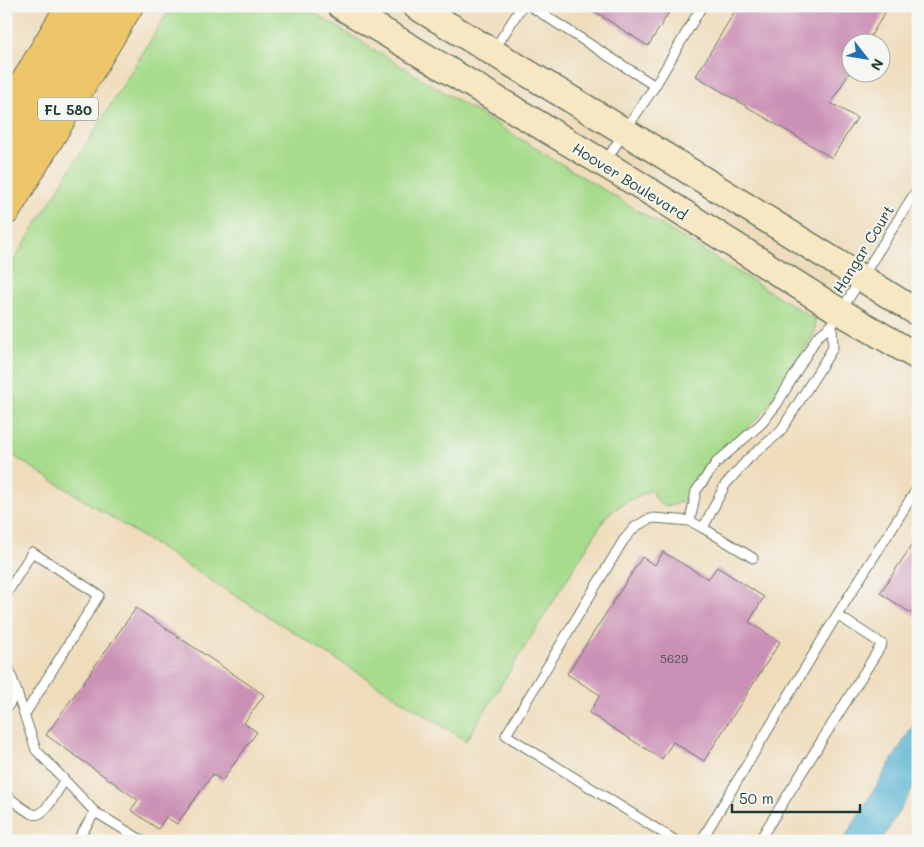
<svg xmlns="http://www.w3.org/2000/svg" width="924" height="847" font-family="Mali,sans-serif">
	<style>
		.green { fill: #a7dc8c; stroke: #638c60 }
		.water { fill: #54b2d2; stroke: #3a7883 }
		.building { fill: #cb90b6 }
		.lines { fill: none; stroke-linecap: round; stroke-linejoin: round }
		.service-casing { stroke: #687563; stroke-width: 11 }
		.secondary-casing { stroke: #687563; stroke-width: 29 }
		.primary-casing { stroke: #687563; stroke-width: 30 }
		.service { stroke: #fff; stroke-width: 9 }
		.secondary { stroke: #f7e8c3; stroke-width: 26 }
		.primary { stroke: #ecc669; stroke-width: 28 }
		.labels { text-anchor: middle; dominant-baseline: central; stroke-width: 4; stroke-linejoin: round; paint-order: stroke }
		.number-label { font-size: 12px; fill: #4a5254 }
		.shield { fill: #f6f6f2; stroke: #60746d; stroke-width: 1 }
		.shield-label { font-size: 14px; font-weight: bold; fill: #1f3d34 }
		.street-label { font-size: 15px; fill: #1f3d34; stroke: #f6f6f2 }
	</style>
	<rect width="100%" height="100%" fill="#f6f6f2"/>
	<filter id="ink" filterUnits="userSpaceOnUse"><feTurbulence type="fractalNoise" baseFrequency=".02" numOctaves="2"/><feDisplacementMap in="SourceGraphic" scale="10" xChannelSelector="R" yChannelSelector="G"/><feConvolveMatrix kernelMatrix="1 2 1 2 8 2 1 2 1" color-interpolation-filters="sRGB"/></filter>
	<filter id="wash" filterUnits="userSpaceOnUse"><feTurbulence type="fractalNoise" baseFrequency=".0096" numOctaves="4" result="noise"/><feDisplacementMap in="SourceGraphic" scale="20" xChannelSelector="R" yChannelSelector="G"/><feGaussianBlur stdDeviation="1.12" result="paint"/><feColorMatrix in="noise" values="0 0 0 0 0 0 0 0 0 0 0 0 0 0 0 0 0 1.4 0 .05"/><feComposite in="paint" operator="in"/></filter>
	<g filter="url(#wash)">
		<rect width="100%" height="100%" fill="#efdcbb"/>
		<path class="green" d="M172,6H303L815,319V332L768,406L761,415L715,458L687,498L675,505L666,506L659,503L651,490L626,502L607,515L466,741L6,451V273Z"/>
		<path class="water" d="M918,717V780L881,841H843Z"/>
		<g id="blocks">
			<g class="building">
				<path d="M586,6H673L648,46Z"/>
				<path d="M738,6H889L867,42H852V68L831,103L857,118L832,158L696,76Z"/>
				<path d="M918,536V616L917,617L880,593Z"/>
				<path d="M663,552L708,579L717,567L764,597L749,622L780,642L704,761L673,742L662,759L589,713L600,695L567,674L642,557L655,565Z"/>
				<path d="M136,608L264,695L244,723L257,732L222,781L213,774L177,824L166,817L158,829L131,810L138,800L46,735Z"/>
			</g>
		</g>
	</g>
	<g filter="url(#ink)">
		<use href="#blocks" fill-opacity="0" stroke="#687563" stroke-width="1"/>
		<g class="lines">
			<defs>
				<g id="service">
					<path d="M530,6L655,86"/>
					<path d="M494,50L522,6"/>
					<path d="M606,161L624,132L655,86L702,6"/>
					<path d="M690,521L696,491L716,463L762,423L777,404L817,337L832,325L918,188"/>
					<path d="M703,528L725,485L749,458L780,432L833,348L832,325"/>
					<path d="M6,595L32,552L99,595L25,714"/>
					<path d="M6,660L36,750L95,812"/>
					<path d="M6,709L17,692"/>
					<path d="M6,795C14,801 23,810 33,814C45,819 58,789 64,781"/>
					<path d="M77,841L95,812L143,841"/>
					<path d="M676,841L506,735L623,541L635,527L647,520L654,518L690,521L703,528L753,558"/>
					<path d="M701,841L837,615"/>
					<path d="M759,841L882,644L837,615L918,487"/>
				</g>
				<g id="secondary">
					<path d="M341,6L633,181L834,308L918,357"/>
					<path d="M416,6L652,148L918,313"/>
				</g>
				<g id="primary">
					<path d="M6,114L70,6"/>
					<path d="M8,192L22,137L101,6"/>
					<path d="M6,211L129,6"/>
				</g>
			</defs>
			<use href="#service" class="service-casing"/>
			<use href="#secondary" class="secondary-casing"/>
			<use href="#primary" class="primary-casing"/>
			<use href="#service" class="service"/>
			<use href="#secondary" class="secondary"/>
			<use href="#primary" class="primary"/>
		</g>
	</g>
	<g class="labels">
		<g class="number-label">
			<text x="674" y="658">5629</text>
		</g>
		<rect class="shield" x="38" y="97.5" width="60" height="23" rx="4"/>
		<g class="shield-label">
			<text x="68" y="109">FL 580</text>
		</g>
		<g class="street-label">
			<text transform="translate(630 181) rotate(32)">Hoover Boulevard</text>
			<text transform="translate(863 249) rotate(-58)">Hangar Court</text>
		</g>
	</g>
	<rect width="924" height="847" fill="none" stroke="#f6f6f2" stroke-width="25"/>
	<g transform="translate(866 58) rotate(121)"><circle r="24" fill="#f6f6f2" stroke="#a0aca6"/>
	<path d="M0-4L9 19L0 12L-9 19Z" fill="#1f6fb2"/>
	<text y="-8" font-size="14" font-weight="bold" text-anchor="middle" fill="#1f3d34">N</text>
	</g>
	<path d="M732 804v8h128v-8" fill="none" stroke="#1f3d34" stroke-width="2.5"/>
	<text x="739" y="804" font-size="15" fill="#1f3d34" stroke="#f6f6f2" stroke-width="4" paint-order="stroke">50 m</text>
</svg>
